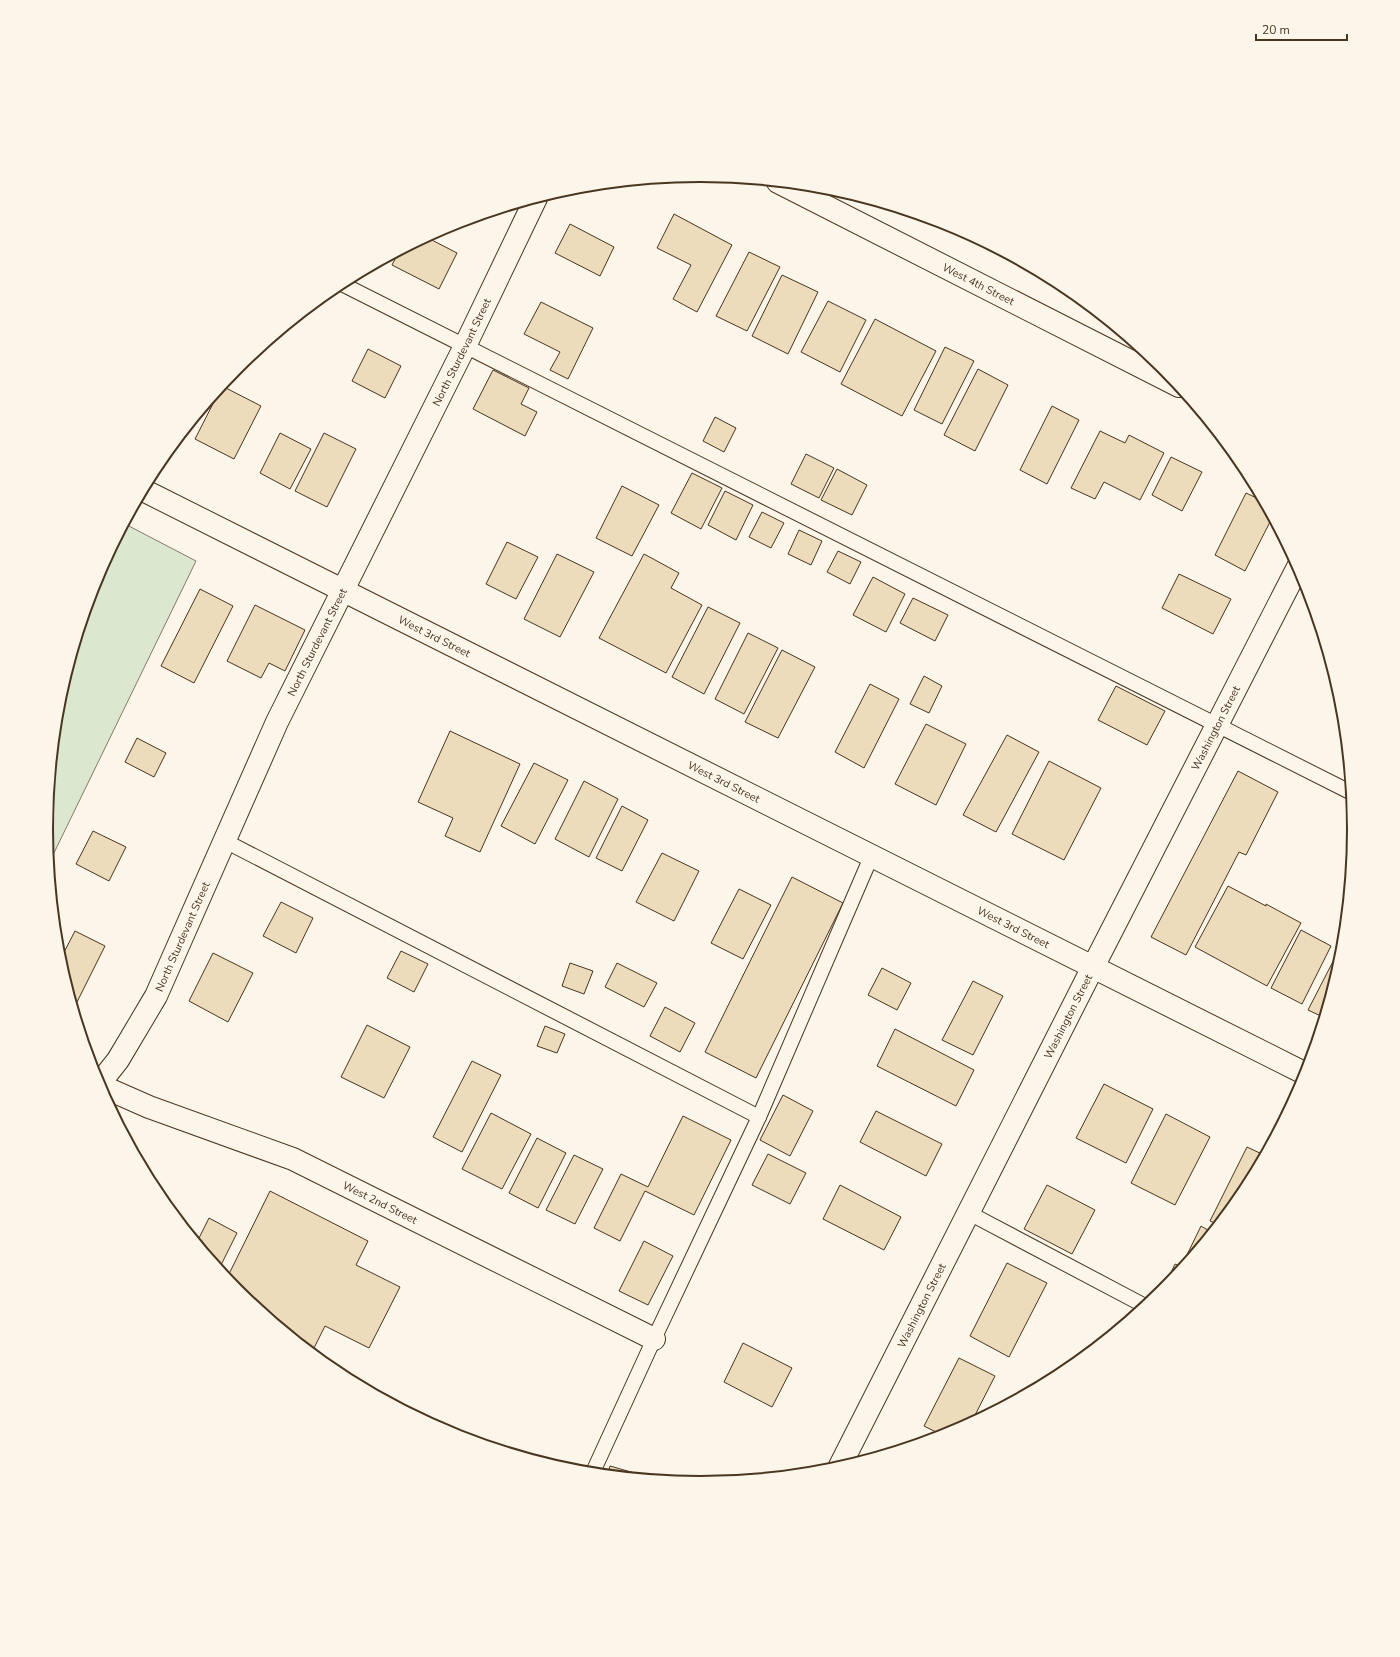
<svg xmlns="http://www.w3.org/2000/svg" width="1400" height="1657" font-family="'Nunito Sans',sans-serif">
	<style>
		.green { fill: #dce7d0; stroke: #887966 }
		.building { fill: #ecdcbc; stroke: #4a3520 }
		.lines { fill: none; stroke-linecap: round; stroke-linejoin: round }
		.service-casing { stroke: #4a3520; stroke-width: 16 }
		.minor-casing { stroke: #4a3520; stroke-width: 24 }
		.secondary-casing { stroke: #4a3520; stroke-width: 24 }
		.service { stroke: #fbf6e9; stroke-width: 14 }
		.minor { stroke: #fbf6e9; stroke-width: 22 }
		.secondary { stroke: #fbf6e9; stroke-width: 22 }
		.labels { text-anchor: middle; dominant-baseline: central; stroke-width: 3; stroke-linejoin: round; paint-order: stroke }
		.street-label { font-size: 11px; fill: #4a3520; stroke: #fbf6e9 }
		.rim { fill: none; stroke: #4a3520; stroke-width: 2 }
	</style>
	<rect width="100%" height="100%" fill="#fbf6e9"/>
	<path class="green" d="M125,524L196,561L51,859L49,858L46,828L59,701L96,578Z"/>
	<g class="building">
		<path d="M674,214L732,245L697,312L673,299L691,265L657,248Z"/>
		<path d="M570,224L614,247L600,276L555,253Z"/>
		<path d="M426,237L457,253L439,289L392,265L399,251Z"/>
		<path d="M749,252L780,267L747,331L716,316Z"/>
		<path d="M782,275L818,292L788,354L752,336Z"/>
		<path d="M828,301L866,320L840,372L801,352Z"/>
		<path d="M541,302L593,328L568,379L550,370L560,352L524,334Z"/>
		<path d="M875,319L936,351L902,416L841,384Z"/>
		<path d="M945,347L974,361L942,424L914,410Z"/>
		<path d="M368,349L401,366L385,398L352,381Z"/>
		<path d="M978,369L1008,385L975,451L944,435Z"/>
		<path d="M493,370L529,388L521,404L537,412L525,436L473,409Z"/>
		<path d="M222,386L261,406L234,459L195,439Z"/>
		<path d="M1052,406L1079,420L1047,484L1020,470Z"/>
		<path d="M715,417L736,428L724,452L703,441Z"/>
		<path d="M1100,431L1125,443L1129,435L1164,453L1140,500L1104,482L1095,499L1071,488Z"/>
		<path d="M280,433L311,449L290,489L260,473Z"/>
		<path d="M324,433L356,449L327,507L295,491Z"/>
		<path d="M806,454L834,468L819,498L791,484Z"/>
		<path d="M1171,457L1202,472L1182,511L1152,495Z"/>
		<path d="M837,469L867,485L852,515L821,500Z"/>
		<path d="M692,473L722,488L701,529L671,513Z"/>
		<path d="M622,486L659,505L632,556L596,538Z"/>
		<path d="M725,491L753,505L736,540L708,525Z"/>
		<path d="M1246,493L1263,501L1272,518L1245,571L1215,555Z"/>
		<path d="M762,512L784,523L771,548L749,537Z"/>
		<path d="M799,530L822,541L811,565L788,554Z"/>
		<path d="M507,542L538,557L516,599L486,584Z"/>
		<path d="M838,551L861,562L850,584L827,572Z"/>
		<path d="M557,554L594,572L560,637L524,619Z"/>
		<path d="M644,554L679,573L671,588L702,605L666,673L599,638Z"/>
		<path d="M1179,574L1231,599L1213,634L1162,608Z"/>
		<path d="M873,577L905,594L886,632L853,615Z"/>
		<path d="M200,589L233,606L194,683L161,666Z"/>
		<path d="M913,598L948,615L935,641L900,623Z"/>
		<path d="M255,605L305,630L285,671L269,663L261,678L227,661Z"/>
		<path d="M708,607L740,623L704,694L672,677Z"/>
		<path d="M748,633L778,648L744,714L715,699Z"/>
		<path d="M782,650L815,667L778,738L745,722Z"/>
		<path d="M924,676L942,686L929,713L910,704Z"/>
		<path d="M870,684L899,699L864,768L835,752Z"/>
		<path d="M1116,686L1165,711L1147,745L1098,720Z"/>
		<path d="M926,724L966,744L936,805L895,784Z"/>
		<path d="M450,731L520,764L480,852L445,836L453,818L418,802Z"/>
		<path d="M1007,735L1039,752L996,832L963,815Z"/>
		<path d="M137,738L166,753L154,777L125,762Z"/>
		<path d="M1049,761L1101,788L1064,860L1012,834Z"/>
		<path d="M534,763L568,780L535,844L501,826Z"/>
		<path d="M1238,771L1278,792L1246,855L1239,852L1186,955L1151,937Z"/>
		<path d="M584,781L618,799L589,857L555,839Z"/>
		<path d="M622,806L648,820L622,871L596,858Z"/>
		<path d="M93,831L126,847L109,881L76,864Z"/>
		<path d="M662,853L699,871L674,921L636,902Z"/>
		<path d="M792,877L843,903L756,1078L705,1052Z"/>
		<path d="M1228,886L1266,906V904L1301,923L1267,986L1195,947Z"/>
		<path d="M739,889L771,905L743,959L711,943Z"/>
		<path d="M281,902L313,918L296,953L263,936Z"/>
		<path d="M1301,930L1331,946L1302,1004L1271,988Z"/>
		<path d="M75,931L105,946L75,1006L73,1005L60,960Z"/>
		<path d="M1343,942L1341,956L1323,1017L1308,1010Z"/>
		<path d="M401,951L428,964L414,992L387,978Z"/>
		<path d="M213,953L253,973L228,1022L189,1001Z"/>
		<path d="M570,963L593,971L584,994L562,986Z"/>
		<path d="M617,963L657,983L644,1007L605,987Z"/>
		<path d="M882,968L911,983L897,1010L868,995Z"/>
		<path d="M973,981L1003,996L973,1055L942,1040Z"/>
		<path d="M665,1007L695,1023L680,1052L650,1036Z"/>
		<path d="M367,1025L410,1047L384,1098L341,1077Z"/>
		<path d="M545,1026L565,1034L557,1053L537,1046Z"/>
		<path d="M895,1029L974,1070L956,1106L877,1066Z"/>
		<path d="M472,1061L501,1075L462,1152L433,1137Z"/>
		<path d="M1104,1084L1153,1109L1126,1163L1076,1138Z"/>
		<path d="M783,1095L813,1111L790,1156L760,1140Z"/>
		<path d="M876,1111L942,1144L926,1176L860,1142Z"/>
		<path d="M491,1113L531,1134L502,1189L462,1169Z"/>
		<path d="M1166,1114L1210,1137L1175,1205L1131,1183Z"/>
		<path d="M683,1116L731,1140L694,1215L645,1191L620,1241L594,1228L621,1174L648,1187Z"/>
		<path d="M537,1138L566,1153L538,1208L509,1193Z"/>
		<path d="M1247,1147L1264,1155L1244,1192L1217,1224L1210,1221Z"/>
		<path d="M768,1154L806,1173L790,1204L752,1185Z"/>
		<path d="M574,1155L603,1169L575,1224L546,1210Z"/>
		<path d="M840,1185L901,1217L884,1250L823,1219Z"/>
		<path d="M1047,1185L1095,1210L1072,1254L1024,1229Z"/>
		<path d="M270,1191L368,1241L356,1265L400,1287L369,1348L325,1326L312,1352L237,1291L227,1278Z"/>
		<path d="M209,1218L237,1233L219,1269L197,1242Z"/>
		<path d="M1201,1226L1211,1232L1188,1260L1185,1259Z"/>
		<path d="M644,1241L673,1256L648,1305L619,1291Z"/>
		<path d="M1007,1263L1047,1283L1009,1357L970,1336Z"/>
		<path d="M1175,1264L1182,1267L1162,1292Z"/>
		<path d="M743,1343L792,1368L772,1407L724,1382Z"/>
		<path d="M959,1358L995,1376L972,1421L950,1433L942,1435L924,1426Z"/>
		<path d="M610,1466L652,1478L608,1473Z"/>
	</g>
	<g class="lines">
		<defs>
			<g id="service">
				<path d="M340,283L1350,792"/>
				<path d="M225,841L759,1117"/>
				<path d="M969,1213L1145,1306"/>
				<path d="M593,1472L654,1339L759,1117L871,857"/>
			</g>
			<g id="minor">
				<path id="s1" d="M99,1084L118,1060L156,996L277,722L465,346L536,198"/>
				<path id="s2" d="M99,1085L149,1107L293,1159L654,1339"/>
				<path id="s3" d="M840,1466L1093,967L1298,567"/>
			</g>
			<g id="secondary">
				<path id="s4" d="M778,182L1179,386"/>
				<path id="s5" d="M143,490L1306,1074"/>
			</g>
		</defs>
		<use href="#service" class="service-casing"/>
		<use href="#minor" class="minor-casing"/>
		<use href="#secondary" class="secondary-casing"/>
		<use href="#service" class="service"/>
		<use href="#minor" class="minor"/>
		<use href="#secondary" class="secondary"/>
	</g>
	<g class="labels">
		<g class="street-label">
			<text stroke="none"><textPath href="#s4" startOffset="225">West 4th Street</textPath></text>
			<text stroke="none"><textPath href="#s1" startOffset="818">North Sturdevant Street</textPath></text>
			<text stroke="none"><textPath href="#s5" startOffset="326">West 3rd Street</textPath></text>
			<text stroke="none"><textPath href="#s1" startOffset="494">North Sturdevant Street</textPath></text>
			<text stroke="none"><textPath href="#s3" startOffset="828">Washington Street</textPath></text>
			<text stroke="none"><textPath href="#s5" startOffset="650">West 3rd Street</textPath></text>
			<text stroke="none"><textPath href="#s5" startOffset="974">West 3rd Street</textPath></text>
			<text stroke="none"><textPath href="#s1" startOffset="170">North Sturdevant Street</textPath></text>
			<text stroke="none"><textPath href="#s3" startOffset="504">Washington Street</textPath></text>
			<text stroke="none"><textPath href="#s2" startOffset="305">West 2nd Street</textPath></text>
			<text stroke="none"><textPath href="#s3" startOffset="180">Washington Street</textPath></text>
		</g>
	</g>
	<path d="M0 0H1400V1657H0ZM53 829a647 647 0 1 1 1294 0a647 647 0 1 1-1294 0Z" fill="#fbf6e9" fill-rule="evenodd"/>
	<path class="rim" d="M53 829a647 647 0 1 1 1294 0a647 647 0 1 1-1294 0Z"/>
	<path d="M1256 34v6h91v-6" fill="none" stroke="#4a3520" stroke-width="2"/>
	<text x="1262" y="34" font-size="12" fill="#4a3520" stroke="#fbf6e9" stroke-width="3" paint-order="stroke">20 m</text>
</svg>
